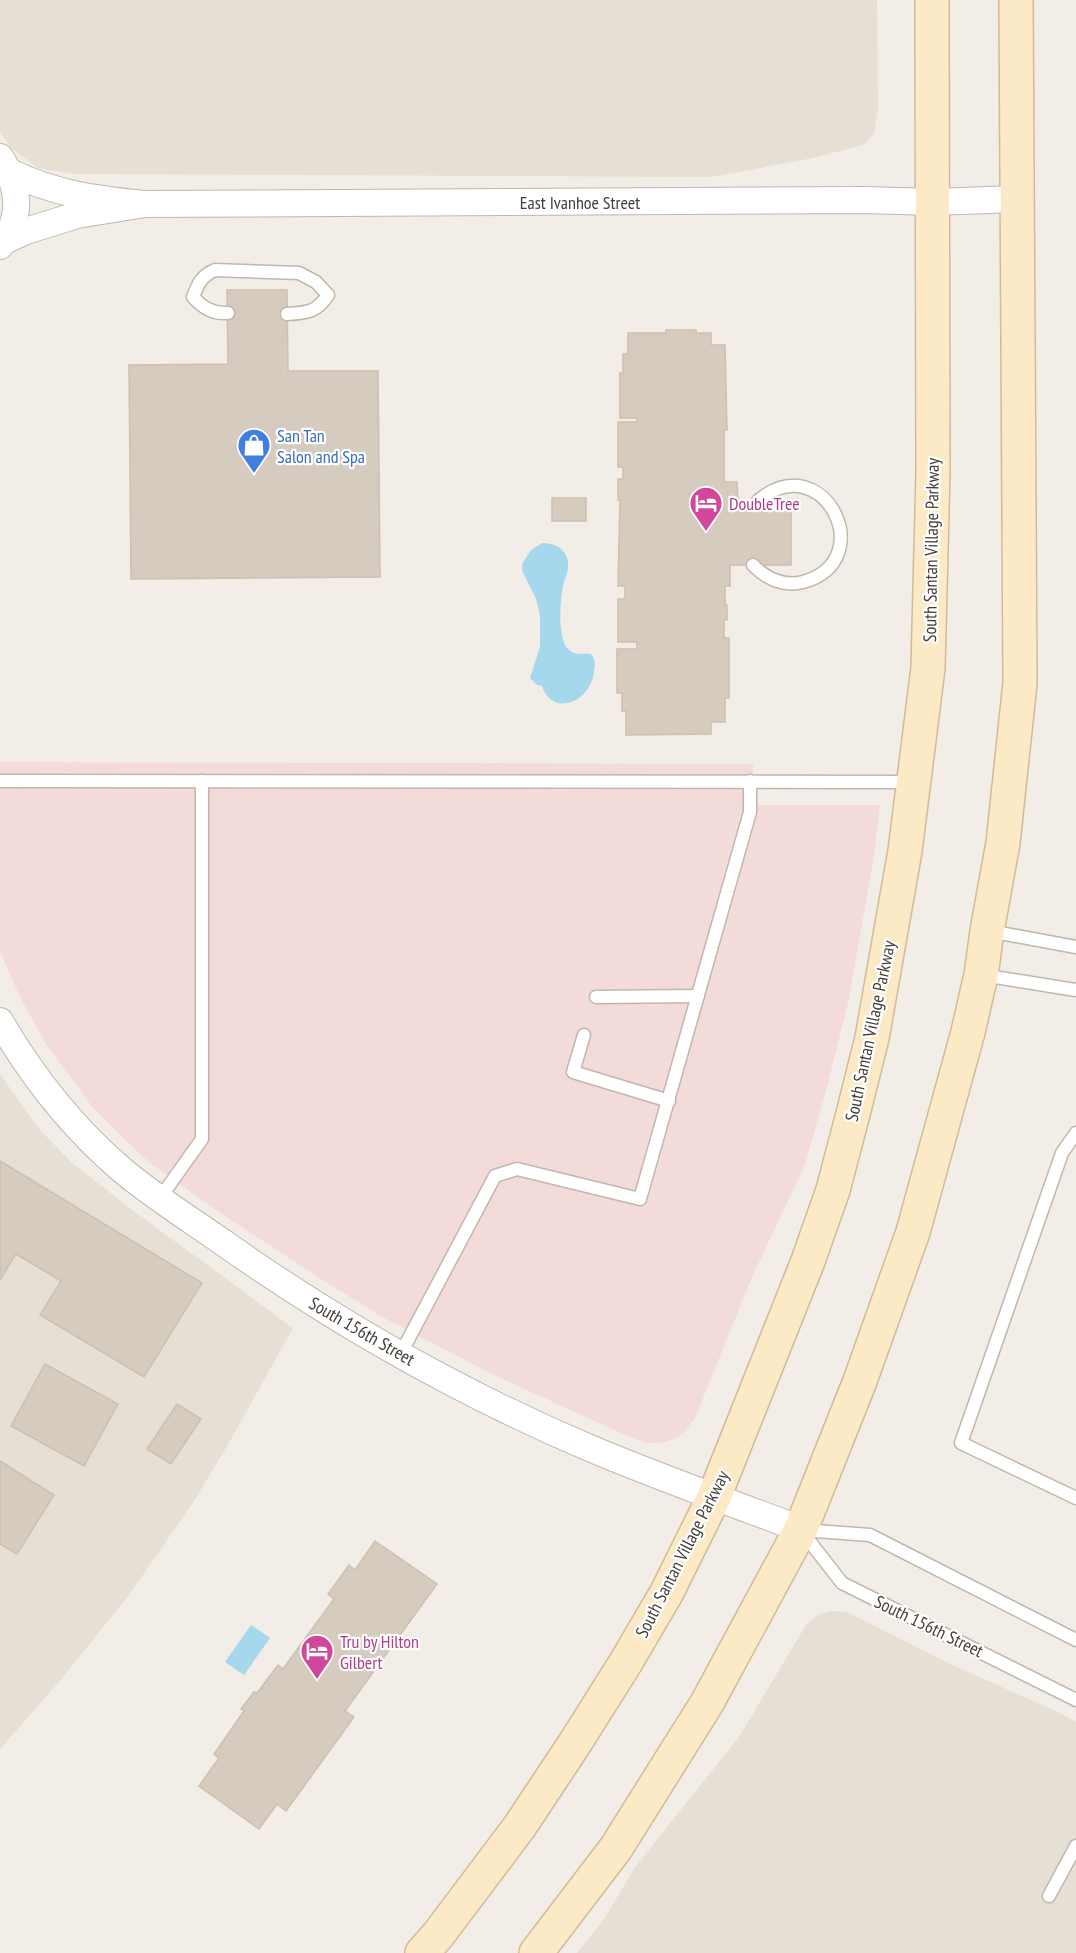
<svg xmlns="http://www.w3.org/2000/svg" width="1076" height="1953" font-family="'PT Sans Narrow',sans-serif">
	<style>
		.residential { fill: #e6dfd4 }
		.medical { fill: #f3dbda }
		.water { fill: #a5d7ed }
		.building { fill: #d6cbbf; stroke: #cebfb0; stroke-width: 1.5 }
		.lines { fill: none; stroke-linecap: round; stroke-linejoin: round }
		.lane-casing { stroke: #c0b7ac; stroke-width: 15 }
		.street-casing { stroke: #c0b7ac; stroke-width: 28 }
		.secondary-casing { stroke: #d0bb98; stroke-width: 36 }
		.lane { stroke: #fff; stroke-width: 12 }
		.street { stroke: #fff; stroke-width: 26 }
		.secondary { stroke: #fce9c6; stroke-width: 33 }
		.labels { text-anchor: middle; dominant-baseline: central; stroke-width: 4.5; stroke-linejoin: round; paint-order: stroke }
		.street-label { font-size: 18px; fill: #453d36; stroke: #fff }
		.shop-label { font-size: 18px; fill: #366cbe; stroke: #fff; text-anchor: start }
		.hotel-label { font-size: 18px; fill: #b23c85; stroke: #fff; text-anchor: start }
	</style>
	<rect width="100%" height="100%" fill="#f2ede6"/>
	<g class="residential">
		<path d="M0,0H877L878,109L874,134L863,145L813,158L711,177L74,174L38,168L12,149L0,132Z"/>
		<path d="M0,1074L39,1129L71,1162L127,1206L293,1328L230,1441L194,1501L129,1595L58,1683L0,1749Z"/>
		<path d="M832,1611L847,1612L950,1664L1060,1713L1076,1722V1953H577L604,1919L636,1866L739,1737L806,1625L819,1614Z"/>
	</g>
	<path class="medical" d="M0,762L753,764V805H880L874,855L849,999L828,1083L805,1165L752,1277L695,1418L685,1431L675,1439L659,1443H647L632,1438L494,1375L386,1319L332,1286L229,1219L150,1163L120,1135L94,1109L45,1043L19,995L0,951Z"/>
	<g class="water">
		<path d="M542,543C558,543 570,552 568,569C567,575 564,580 563,586C560,601 557,640 569,650C576,656 583,653 591,654C596,660 595,665 594,672C590,703 552,717 542,686L537,685L530,678L540,647V615L536,599L522,570V564L531,550Z"/>
		<path d="M251,1625L270,1638L244,1675L225,1662Z"/>
	</g>
	<g class="building">
		<path d="M227,290H287L288,371H378L380,577L131,579L129,365L228,364Z"/>
		<path d="M666,330H696V333H711V345H725L727,430H724V482H737L738,501H791V565H730V586H725V605H727V620H724V638H729V698H725V722H711V734L626,735V711H622V693H617V649H637V642H618V599H625V586H618L620,500H618V479H623V467H618V422H637V418H620V373H623V354H628V333H666Z"/>
		<rect x="552" y="498" width="34" height="23"/>
		<path d="M0,1161L202,1283L144,1377L40,1315L61,1281L16,1254L0,1280Z"/>
		<path d="M45,1364L118,1404L84,1466L11,1426Z"/>
		<path d="M177,1404L201,1419L171,1464L147,1449Z"/>
		<path d="M0,1461L54,1495L17,1554L0,1544Z"/>
		<path d="M375,1541L437,1584L345,1711L354,1717L286,1811L277,1804L259,1829L199,1786L219,1758L214,1754L244,1711L241,1709L254,1692L257,1693L278,1665L283,1669L334,1599L328,1594L349,1565L355,1570Z"/>
	</g>
	<g class="lines">
		<defs>
			<g id="lane">
				<path d="M228,313C213,314 203,308 193,297C198,284 201,276 215,270L299,273L316,282L328,295C317,312 307,313 287,314"/>
				<path d="M753,565C766,579 785,587 803,582C882,560 822,445 758,501"/>
				<path d="M0,781L912,782"/>
				<path d="M989,931L1076,947"/>
				<path d="M982,975L1076,990"/>
				<path d="M596,997L698,996"/>
				<path d="M584,1035L573,1072L669,1101"/>
				<path d="M1076,1133L1062,1153L961,1443L1076,1498"/>
				<path d="M160,1198L202,1139V781"/>
				<path d="M400,1355L495,1176L517,1169L640,1199L750,812V781"/>
				<path d="M802,1530L870,1535L1076,1640"/>
				<path d="M803,1533L842,1583L1076,1700"/>
				<path d="M1049,1896L1076,1846"/>
			</g>
			<g id="street">
				<path d="M0,157C19,185 24,218 0,246"/>
				<path d="M145,204L865,200L933,202L1016,199"/>
				<path d="M4,241L26,231L77,215L145,204C96,199 55,194 10,172"/>
				<path d="M0,1021C33,1078 73,1128 122,1170C153,1196 188,1218 221,1241C337,1323 462,1394 592,1449C661,1478 731,1503 801,1529"/>
			</g>
			<g id="secondary">
				<path d="M422,1953L438,1935L520,1826L575,1743L626,1662L667,1592L714,1497L808,1261L833,1190L854,1110L872,1038L905,851L928,668L933,473L932,0"/>
				<path d="M536,1953L616,1848L707,1703L801,1529L860,1381L913,1232L968,1032L981,975L987,931L1003,843L1020,683L1016,0"/>
			</g>
		</defs>
		<use href="#lane" class="lane-casing"/>
		<use href="#street" class="street-casing"/>
		<use href="#secondary" class="secondary-casing"/>
		<use href="#lane" class="lane"/>
		<use href="#street" class="street"/>
		<use href="#secondary" class="secondary"/>
	</g>
	<defs>
		<symbol id="shop-pin" viewBox="-11 -11 22 30"><path d="M0 17L-7.5 6A9.5 9.5 0 1 1 7.5 6Z" fill="#3f7fe0" stroke="#fff"/><path d="M-5-2.5h2.3a2.7 3.5 0 0 1 5.4 0H5L5.5 6h-11ZM-1.5-2.5h3a1.5 2.3 0 0 0-3 0Z" fill="#fff"/></symbol>
		<symbol id="hotel-pin" viewBox="-11 -11 22 30"><path d="M0 17L-7.5 6A9.5 9.5 0 1 1 7.5 6Z" fill="#d1479c" stroke="#fff"/><path d="M-6-4.5h1.5V1H6V5H4.5V3h-9V5H-6ZM-4 0a1.8 1.8 0 1 1 3.6 0ZM.5 0V-2.5h3Q6-2.5 6 0Z" fill="#fff"/></symbol>
	</defs>
	<g fill-rule="evenodd">
		<use href="#shop-pin" x="235" y="426" width="38" height="52"/>
		<use href="#hotel-pin" x="687" y="484" width="38" height="52"/>
		<use href="#hotel-pin" x="298" y="1632" width="38" height="52"/>
	</g>
	<g class="labels">
		<g class="street-label">
			<text x="580" y="202">East Ivanhoe Street</text>
			<text transform="translate(931 550) rotate(-89)">South Santan Village Parkway</text>
			<text transform="translate(870 1031) rotate(-78)">South Santan Village Parkway</text>
			<text transform="translate(362 1331) rotate(30)">South 156th Street</text>
			<text transform="translate(682 1554) rotate(-63)">South Santan Village Parkway</text>
			<text transform="translate(929 1626) rotate(26)">South 156th Street</text>
		</g>
		<g class="shop-label">
			<text x="277" y="435">San Tan<tspan x="277" dy="21">Salon and Spa</tspan></text>
		</g>
		<g class="hotel-label">
			<text x="729" y="503">DoubleTree</text>
			<text x="340" y="1641">Tru by Hilton<tspan x="340" dy="21">Gilbert</tspan></text>
		</g>
	</g>
</svg>
